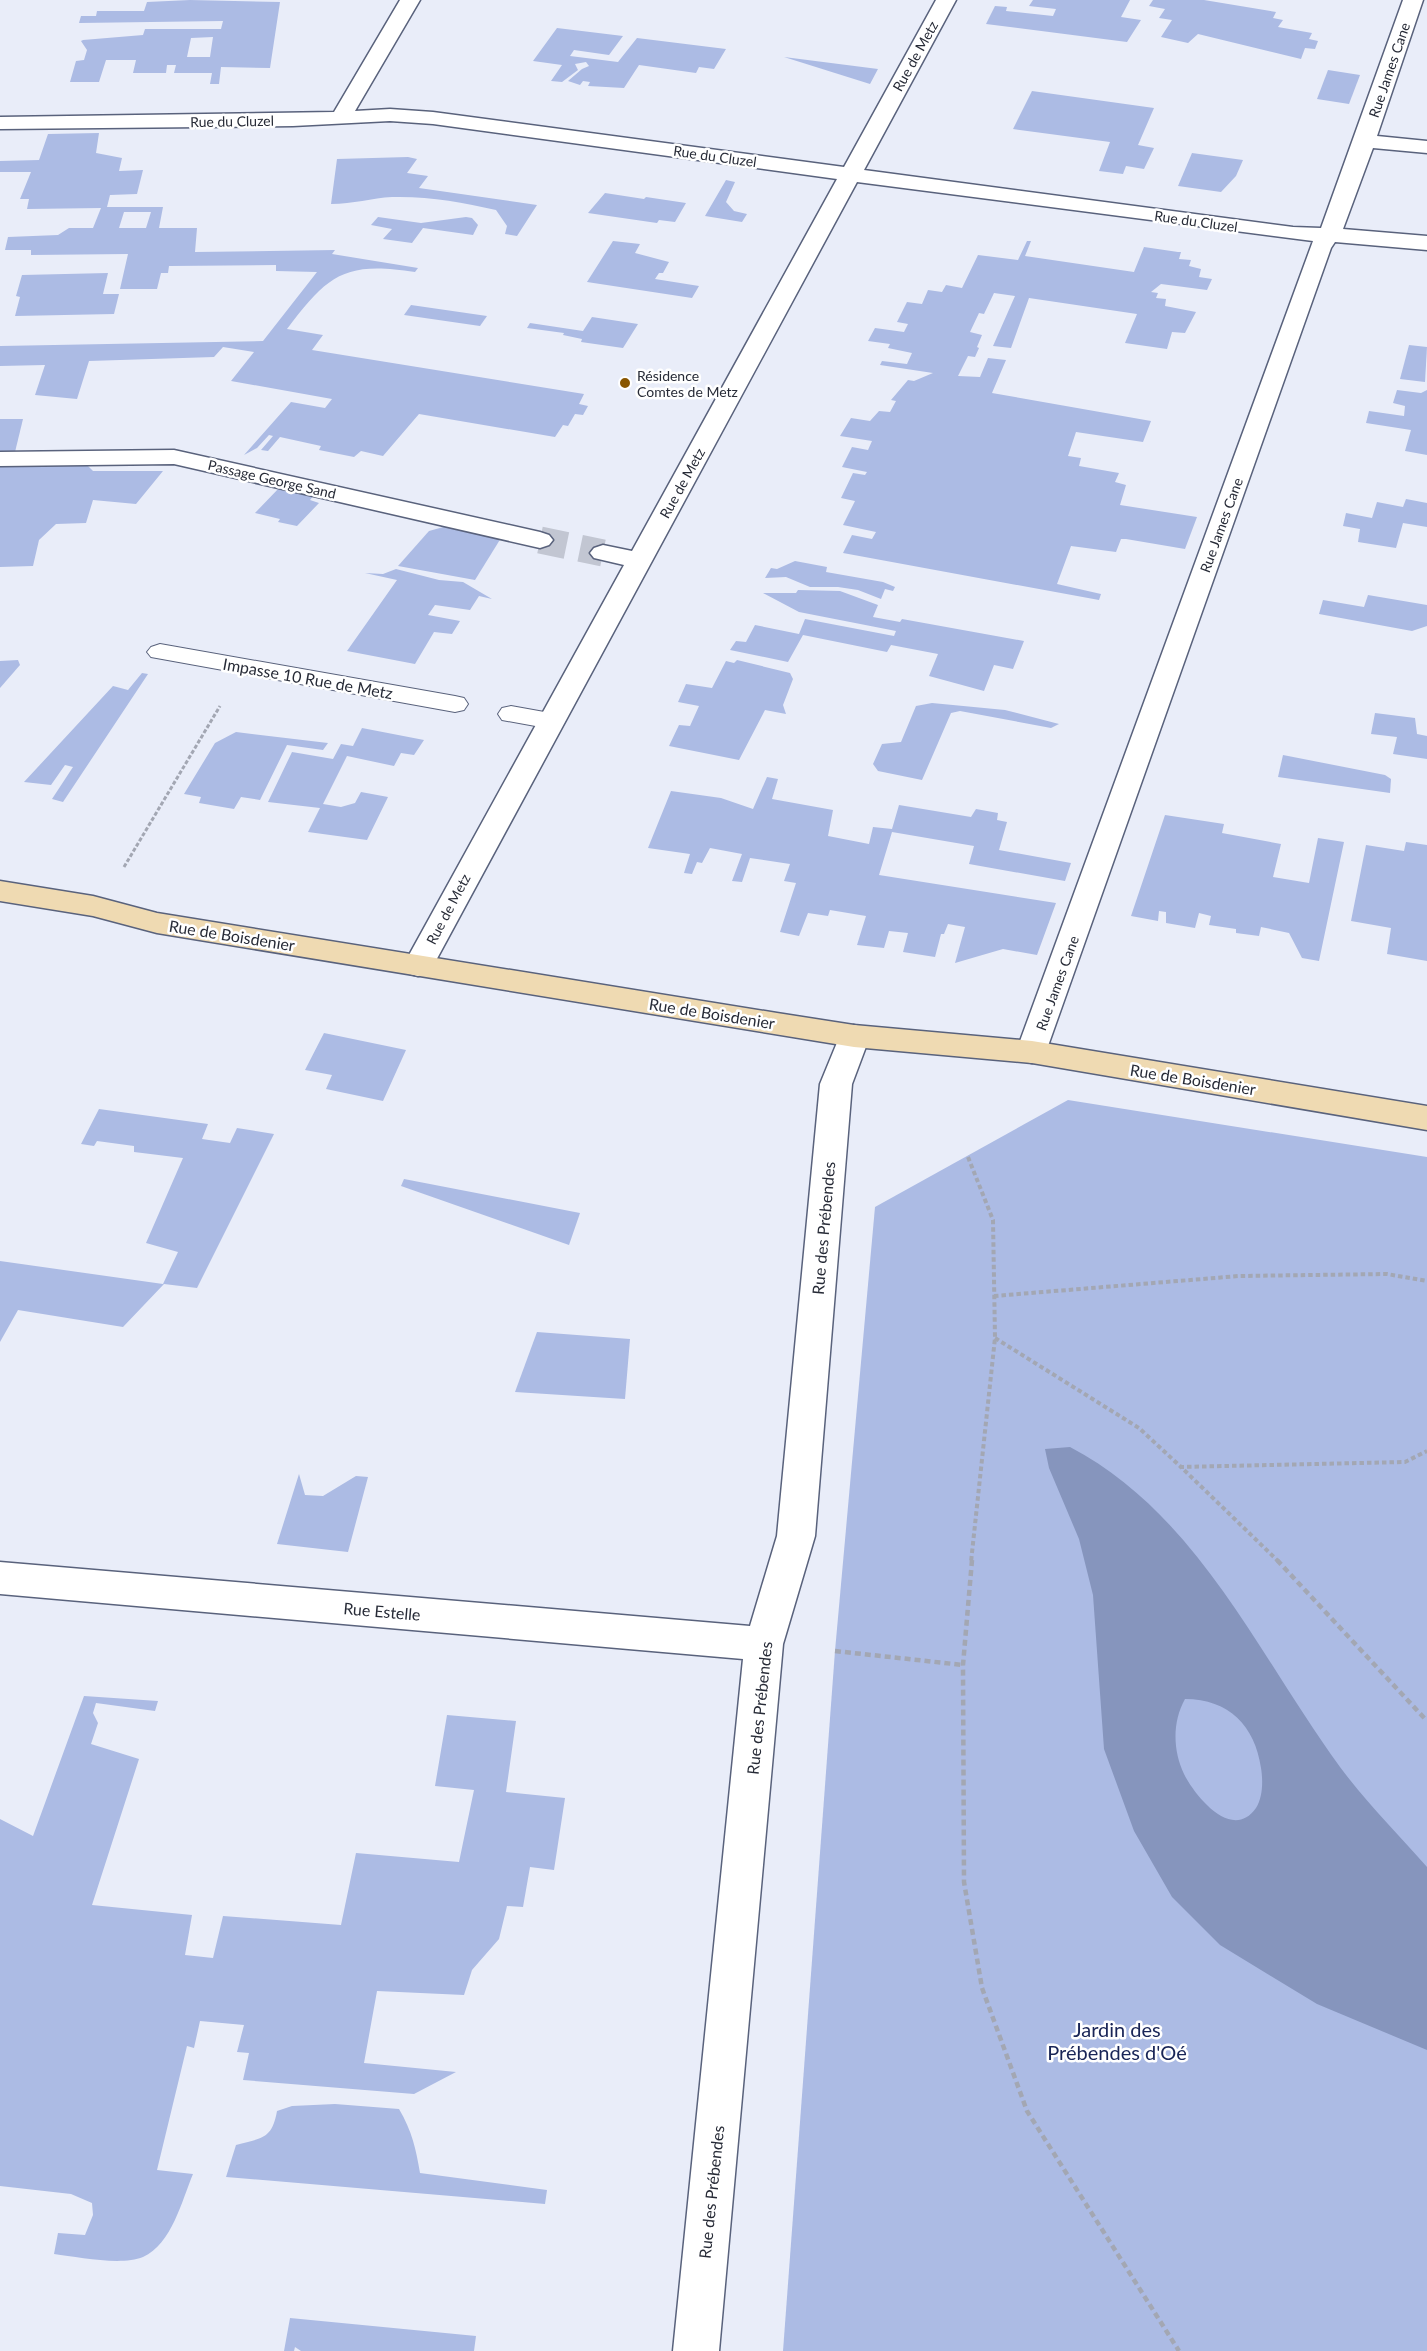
<svg xmlns="http://www.w3.org/2000/svg" width="1427" height="2351" font-family="Lato,sans-serif">
	<style>
		.green { fill: #acbbe4; fill-rule: evenodd }
		.water { fill: #8695bd; fill-rule: evenodd }
		.lines { fill: none; stroke-linecap: round; stroke-linejoin: round }
		.street-tunnel { stroke: #c2c6d2; stroke-width: 27; stroke-dasharray: 27 14; stroke-linecap: butt }
		.lane-casing { stroke: #59627c; stroke-width: 2 }
		.street-casing { stroke: #59627c; stroke-width: 3 }
		.secondary-casing { stroke: #59627c; stroke-width: 3 }
		.path-far2 { stroke: #a3a7b3; stroke-width: 3; stroke-dasharray: 4 2; stroke-linecap: butt }
		.path-far1 { stroke: #a3a7b3; stroke-width: 4; stroke-dasharray: 4.5 3; stroke-linecap: butt }
		.path { stroke: #a3a7b3; stroke-width: 4.5; stroke-dasharray: 6 4; stroke-linecap: butt }
		.lane { fill: #fff; fill-rule: evenodd }
		.street { fill: #fff; fill-rule: evenodd }
		.secondary { fill: #efdab2; fill-rule: evenodd }
		.poi-dot { fill: #895600; stroke: #fff; stroke-width: 2 }
		.labels { text-anchor: middle; dominant-baseline: central; stroke-width: 5; stroke-linejoin: round; paint-order: stroke }
		.far-street-label { font-size: 14px; fill: #272b37; stroke: #fff }
		.far-poi-label { font-size: 14px; fill: #272b37; stroke: #fff; text-anchor: start }
		.street-label { font-size: 16px; fill: #272b37; stroke: #fff }
		.near-park-label { font-size: 20px; fill: #192557; stroke: #fff }
	</style>
	<rect width="100%" height="100%" fill="#e9edf9"/>
	<g class="green">
		<path d="M190,0L280,2L270,68L221,67L219,84H210L212,73H174L176,65H167L166,73H133L136,60H106L99,82H70L76,61L84,60L87,50L81,41L83,40L143,35L145,29H221L223,21L79,23L81,16H96L97,11H144L147,2ZM213,37L210,57H187L191,38Z"/>
		<path d="M1033,0H1130L1121,17L1141,20L1127,42L986,24L995,6L1007,7L1006,11L1053,16L1056,9L1029,6Z"/>
		<path d="M1153,0H1204L1276,12L1273,18L1283,20L1278,27L1312,33L1309,39L1318,41L1315,49L1305,48L1301,59L1198,34L1188,43L1161,37L1172,20L1159,18L1165,9L1149,6Z"/>
		<path d="M557,28L623,36L609,55L574,50L570,56L618,62L637,38L726,49L714,69L699,67L696,73L639,65L624,88L588,86L590,82L583,81L580,85L568,81L582,69L589,66L586,62L575,64L578,70L562,82L551,81L562,65L533,61Z"/>
		<path d="M784,57L878,69L870,84Z"/>
		<path d="M1328,70L1360,75L1349,104L1317,99Z"/>
		<path d="M1032,91L1154,108L1138,145L1154,148L1144,169L1126,166L1123,174L1099,171L1110,142L1013,129Z"/>
		<path d="M99,133L96,153L122,158L119,171L143,170L137,194L110,195L107,207H163L159,228H197L195,252L335,250L332,254L418,268L415,272C344,261 328,275 287,329L323,335L312,350L584,394L579,404L588,406L583,415L575,414L568,426L563,425L555,437L419,414L383,456L361,451L354,457L319,450L321,446L280,437L268,451L261,450L273,436L269,435L257,448L244,455L291,402L325,408L332,399L231,381L254,352L223,347L214,357L89,361L77,399L35,395L45,365L0,366V346L263,341L317,272L276,271V265L169,266L168,273H161L157,289H120L128,254L31,255V250H5L8,237L58,235L69,228H93L101,208L27,209L29,199H20L31,172H0V161L39,160L48,134ZM124,212H151L146,228H119Z"/>
		<path d="M1192,153L1243,160L1236,176L1221,192L1178,186Z"/>
		<path d="M408,157L417,159L407,173L428,176L419,188L537,205L517,236L505,234L507,226L496,210C462,202 428,196 392,197C372,198 353,204 331,204L337,159Z"/>
		<path d="M726,180L735,182L726,202L734,211L747,214L742,222L705,216Z"/>
		<path d="M605,193L644,199L646,197L686,203L675,222L659,220L657,223L588,213Z"/>
		<path d="M378,217L421,223L466,217L472,218L478,225L473,235L423,228L412,243L383,239L392,229L371,225Z"/>
		<path d="M613,241L640,244L635,253L669,262L663,273H659L655,279L699,286L692,298L587,282Z"/>
		<path d="M1027,241H1031L1025,256L1134,272L1144,247L1178,252H1181L1179,259L1191,260L1189,266L1201,269L1199,277L1212,279L1207,290L1161,284L1151,292L1158,293L1156,298L1166,299L1165,306L1196,312L1185,333L1172,332L1167,349L1125,343L1137,314L1029,298L1011,348L993,346L1015,296L994,293L984,314L979,313L970,332L982,335L977,347L979,348L975,357L968,356L958,376L980,377L988,358L1006,360L992,393L1151,421L1143,442L1076,432L1068,456L1081,458L1079,466L1119,473L1115,482L1126,485L1120,505L1197,517L1185,549L1126,539H1121L1116,552L1071,546L1057,584L1101,594L1099,600L843,553L852,535L872,539L876,532L843,525L855,501L841,498L853,473L865,475L867,472L842,467L852,447L868,450L872,441L840,436L851,418L870,421L879,411L890,412L896,401L891,400L908,380L914,381L933,373L880,365L882,361L907,364L912,353L888,348L890,344L868,341L875,328L904,332L908,324L897,322L907,302L922,304L928,290L942,292L946,285L962,288L978,255L1018,260Z"/>
		<path d="M108,273L103,294H119L114,314L15,316L20,297L16,296L22,275Z"/>
		<path d="M411,305L487,316L480,326L404,315Z"/>
		<path d="M592,317L638,324L623,348L581,342L582,339L563,335L564,333L527,328L530,323L583,331Z"/>
		<path d="M1409,345L1427,347L1425,382L1400,379Z"/>
		<path d="M1397,390L1421,393L1427,390V455L1405,451L1411,430L1366,423L1369,411L1404,416L1405,406L1393,403Z"/>
		<path d="M0,419H23L15,452L0,453Z"/>
		<path d="M85,463L93,471H163L136,504L93,500L86,523L56,524L39,540L33,566L0,567V465Z"/>
		<path d="M280,487L314,495L310,500L319,503L297,526L278,522L280,519L255,513Z"/>
		<path d="M1406,499L1427,503V527L1403,523L1396,548L1358,542L1360,529L1343,526L1346,513L1372,518L1377,502L1403,507Z"/>
		<path d="M447,526L501,538L475,580L398,566L429,531Z"/>
		<path d="M795,561L827,567L826,572L883,582L895,587L893,591L885,589L881,599L858,590L838,587H810L786,577L765,578L771,568L777,569Z"/>
		<path d="M396,569L439,580L463,582L492,599L479,596L470,610L435,605L428,615L460,621L452,634L434,632L415,664L347,651L397,580L365,573L383,574Z"/>
		<path d="M798,590L840,591L878,605L873,617L900,622L902,619L1024,641L1013,669L994,665L984,691L929,676L938,654L891,645L887,652L803,635L788,662L730,650L736,641L746,642L755,625L799,634L805,619L894,636L896,631L799,612L763,593H796Z"/>
		<path d="M1368,595L1427,605V626L1412,631L1319,614L1323,600L1364,607Z"/>
		<path d="M18,660L20,665L0,688V661Z"/>
		<path d="M737,660L790,673L793,679L783,705L786,714L765,710L739,760L669,746L679,725L690,726L699,706L678,702L686,684L712,688L726,661L734,663Z"/>
		<path d="M142,673L148,674L63,802L52,799L73,767L65,765L51,785L24,782L113,686L128,690Z"/>
		<path d="M932,703L1005,710L1059,724L1051,728L960,711L951,713L922,780L878,771L873,764L882,744L901,742L916,706Z"/>
		<path d="M1375,713L1415,718L1417,734L1427,736V759L1393,754L1397,737L1371,734Z"/>
		<path d="M362,728L424,740L414,755L401,753L394,766L347,756L323,804L341,807L355,803L361,792L388,797L367,840L308,832L320,808L268,802L292,752L333,759L341,744L353,746Z"/>
		<path d="M236,732L328,743L323,750L287,745L260,800L241,797L234,809L199,803L201,797L184,794L215,743Z"/>
		<path d="M1283,755L1385,775L1391,779L1390,793L1278,777Z"/>
		<path d="M767,777L778,779L772,799L833,810L828,836L869,844L873,827L892,829L899,805L971,817L976,809L998,813L997,820L1007,822L999,850L1071,863L1065,881L969,864L974,846L892,832L879,875L1056,903L1037,955L1003,949L955,963L965,927L948,924L944,934H941L935,957L903,952L908,933L889,931L884,948L857,945L866,916L830,910L828,916L808,913L799,936L780,932L796,883L784,881L790,864L750,858L742,882L732,881L742,854L710,848L702,863L697,862L692,874L684,873L690,854L648,848L671,791L721,798L753,809Z"/>
		<path d="M1165,815L1224,824L1222,833L1281,844L1273,877L1309,883L1318,838L1344,842L1319,961L1302,958L1289,933L1261,927L1259,936L1236,933V929L1209,925L1211,916L1199,913L1195,928L1166,923V912L1159,911L1158,921L1131,916Z"/>
		<path d="M1406,842L1427,845V961L1387,954L1391,928L1351,921L1366,845L1404,851Z"/>
		<path d="M324,1033L406,1050L383,1101L326,1089L332,1075L305,1070Z"/>
		<path d="M1068,1100L1427,1157V2351H783L835,1651L875,1207Z"/>
		<path d="M99,1109L208,1124L202,1139L230,1143L237,1128L274,1134L197,1288L164,1284L123,1327L18,1310L0,1342V1261L163,1284L178,1252L146,1243L183,1158L134,1152V1146L97,1141L94,1146L81,1144Z"/>
		<path d="M404,1179L580,1213L569,1245L401,1186Z"/>
		<path d="M537,1332L630,1339L625,1399L515,1392Z"/>
		<path d="M299,1474L305,1495L323,1496L356,1476L368,1477L348,1552L277,1544Z"/>
		<path d="M84,1696L158,1701L155,1711L96,1703L93,1713L98,1723L91,1744L139,1759L92,1905L192,1915L185,1955L213,1958L223,1916L341,1925L356,1853L459,1862L474,1790L435,1786L447,1715L516,1721L506,1792L565,1798L554,1870L530,1867L523,1907L507,1906L499,1939L472,1970L464,1995L377,1991L364,2063L456,2072L414,2094L243,2080L249,2053L237,2052L244,2025L200,2021L194,2048L187,2046L157,2170L193,2174C182,2200 172,2244 143,2257C121,2266 78,2257 54,2254L58,2233L85,2235L93,2215L92,2203L71,2194L0,2186V1819L33,1836Z"/>
		<path d="M335,2104L399,2109C412,2131 416,2149 420,2173L547,2190L545,2204L226,2177L236,2145C261,2138 272,2140 277,2111L292,2106Z"/>
		<path d="M290,2318L476,2336L474,2351H301L295,2347L294,2351H284Z"/>
	</g>
	<path class="water" d="M1070,1447C1198,1514 1258,1655 1340,1767C1366,1802 1398,1834 1427,1867V2050L1317,2004L1220,1945L1172,1897L1134,1831L1104,1749L1093,1595L1079,1539L1049,1468L1045,1449ZM1185,1699C1229,1699 1255,1726 1261,1768C1263,1780 1263,1797 1256,1808C1232,1842 1195,1796 1184,1774C1173,1751 1172,1722 1185,1699Z"/>
	<g class="lines">
		<path class="street-tunnel" d="M540,540L603,553"/>
		<defs>
			<g id="lane">
				<path d="M160,644L455,696L464,698L468,704L464,710L455,712L151,657L147,652L151,647Z"/>
				<path d="M511,706L561,715L565,721L561,727L552,729L502,720L498,714L502,708Z"/>
			</g>
			<g id="street">
				<path d="M400,0H420L355,111L390,109L433,112L844,167L936,0H956L864,170L1293,227L1321,228L1403,0H1423L1377,136L1427,141V153L1373,148L1343,229L1427,236V250L1335,242L1331,248L1043,1060L1032,1063L1021,1060L1016,1052L1313,241L857,182L433,966L429,973L418,976L407,973L403,966L624,565L594,558L590,553L594,548L603,545L632,551L837,179L433,124L390,121L293,126L0,129V117L334,112Z"/>
				<path d="M174,450L540,532L549,535L553,540L549,545L540,548L174,464L0,466V452Z"/>
				<path d="M854,1025L865,1028L870,1036L852,1084L815,1536L783,1644L719,2351H673L743,1659L0,1594V1562L750,1626L777,1536L820,1084L843,1028Z"/>
			</g>
			<path id="secondary" d="M0,881L93,896L157,913L777,1013L854,1025L1032,1041L1427,1106V1130L1032,1063L854,1047L157,933L93,916L0,901Z"/>
		</defs>
		<use href="#lane" class="lane-casing"/>
		<use href="#street" class="street-casing"/>
		<use href="#secondary" class="secondary-casing"/>
		<path class="path-far2" d="M124,867L220,706"/>
		<g class="path-far1">
			<path d="M968,1157L993,1220L995,1338L971,1562"/>
			<path d="M994,1296L1239,1276L1387,1274L1427,1281"/>
			<path d="M995,1338L1139,1428L1181,1467"/>
			<path d="M1279,1562L1181,1467L1405,1462L1427,1451"/>
		</g>
		<g class="path">
			<path d="M972,1560L963,1665L964,1882L982,1988L1027,2111L1179,2351"/>
			<path d="M1277,1560L1427,1721"/>
			<path d="M835,1651L963,1665"/>
		</g>
		<use href="#lane" class="lane"/>
		<use href="#street" class="street"/>
		<use href="#secondary" class="secondary"/>
	</g>
	<circle class="poi-dot" cx="625" cy="383" r="6"/>
	<g class="labels">
		<g class="far-street-label">
			<text transform="translate(915 56) rotate(-61)">Rue de Metz</text>
			<text transform="translate(1389 70) rotate(-71)">Rue James Cane</text>
			<text transform="translate(232 121) rotate(-1)">Rue du Cluzel</text>
			<text transform="translate(715 156) rotate(8)">Rue du Cluzel</text>
			<text transform="translate(1196 221) rotate(8)">Rue du Cluzel</text>
			<text transform="translate(272 479) rotate(13)">Passage George Sand</text>
			<text transform="translate(682 483) rotate(-61)">Rue de Metz</text>
			<text transform="translate(1221 525) rotate(-70)">Rue James Cane</text>
			<text transform="translate(448 909) rotate(-62)">Rue de Metz</text>
			<text transform="translate(1057 983) rotate(-70)">Rue James Cane</text>
		</g>
		<g class="far-poi-label">
			<text x="637" y="375">Résidence<tspan x="637" dy="16">Comtes de Metz</tspan></text>
		</g>
		<g class="street-label">
			<text transform="translate(308 678) rotate(10)">Impasse 10 Rue de Metz</text>
			<text transform="translate(232 935) rotate(9)">Rue de Boisdenier</text>
			<text transform="translate(712 1013) rotate(9)">Rue de Boisdenier</text>
			<text transform="translate(1193 1079) rotate(9)">Rue de Boisdenier</text>
			<text transform="translate(823 1228) rotate(-85)">Rue des Prébendes</text>
			<text transform="translate(382 1611) rotate(5)">Rue Estelle</text>
			<text transform="translate(759 1708) rotate(-84)">Rue des Prébendes</text>
			<text transform="translate(711 2192) rotate(-84)">Rue des Prébendes</text>
		</g>
		<g class="near-park-label">
			<text x="1117" y="2029">Jardin des<tspan x="1117" dy="23">Prébendes d'Oé</tspan></text>
		</g>
	</g>
</svg>
